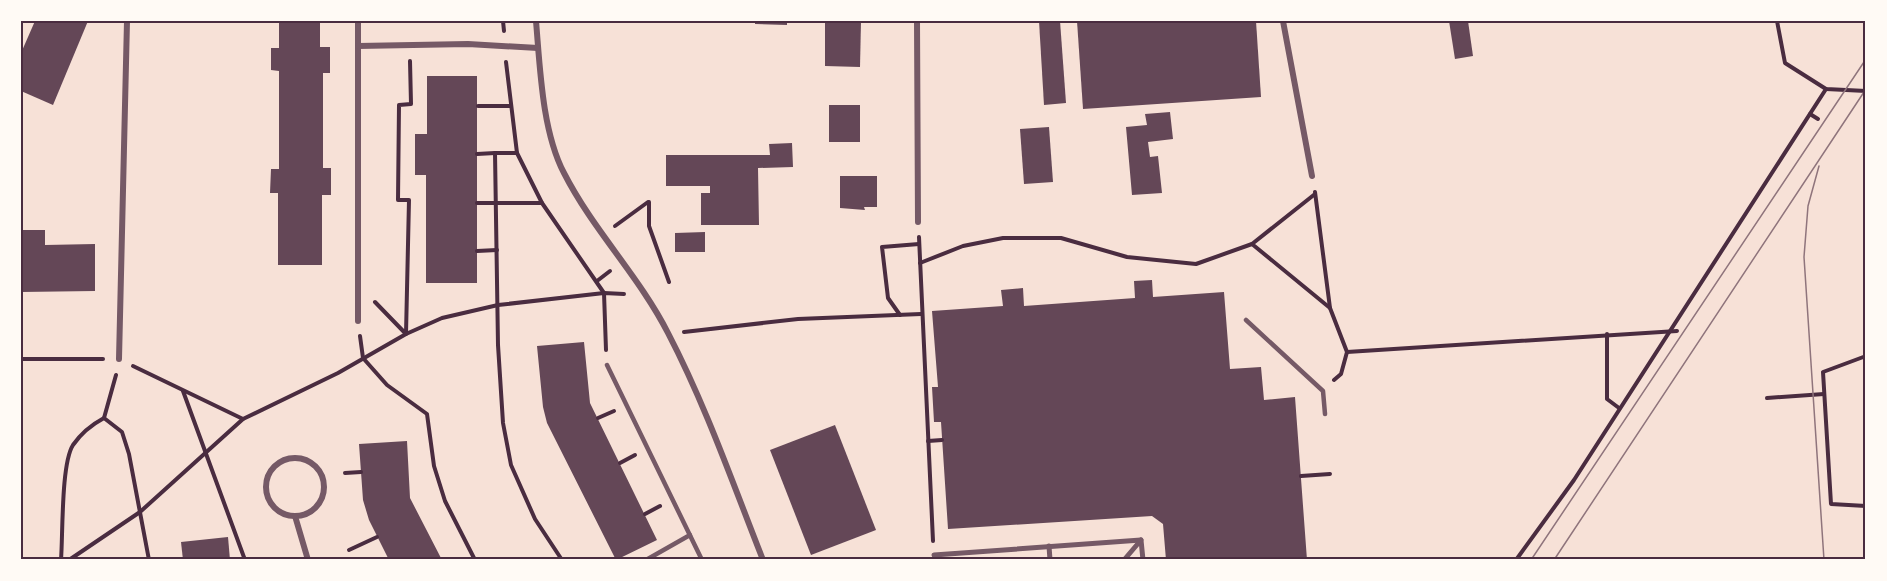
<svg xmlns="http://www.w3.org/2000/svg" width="1887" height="581" font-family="Poppins,sans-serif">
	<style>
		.building { fill: #644757 }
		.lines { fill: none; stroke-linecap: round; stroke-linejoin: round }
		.path { stroke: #4a2c40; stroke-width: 4 }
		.service { stroke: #755966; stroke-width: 4.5 }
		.pedestrian { stroke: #755966; stroke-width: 5 }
		.minor { stroke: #755966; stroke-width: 6 }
		.tram { stroke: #8f747c; stroke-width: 1.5 }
		.neatline { fill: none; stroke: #4a2c40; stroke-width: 2 }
	</style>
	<rect width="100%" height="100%" fill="#f7e1d7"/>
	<g class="building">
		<path d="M35,21H88L53,105L21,91V53Z"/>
		<path d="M279,21H320V47H330V73H323V168H331V195H322V265H278V193H270L271,169H279V71L271,70V48H279Z"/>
		<path d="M755,21H787V25L755,24Z"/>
		<path d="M825,21H861L860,67L825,66Z"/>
		<path d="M1039,21H1060L1066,103L1044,105Z"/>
		<path d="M1077,21H1256L1261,97L1083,109Z"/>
		<path d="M1449,21H1468L1473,56L1455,59Z"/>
		<path d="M427,76H477V283H426V175H415V134H427Z"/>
		<rect x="829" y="105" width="31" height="37"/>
		<path d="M1170,112L1173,139L1148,142L1150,157L1158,156L1162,193L1132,195L1126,127L1147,125L1145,114Z"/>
		<path d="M1049,127L1053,182L1024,184L1020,129Z"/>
		<path d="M792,143L793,167L758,168L759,225H701V193H710V186H666V155H770L769,144Z"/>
		<path d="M840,176H877V207H864L865,210L840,208Z"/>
		<path d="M21,230H45V245L95,244V291L21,292Z"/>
		<path d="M705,232V252H675V233Z"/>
		<path d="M1152,280L1153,297L1224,292L1230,369L1261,367L1264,400L1295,397L1307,560H1166L1163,524L1152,516L948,529L941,422H934L932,387H938L932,311L1003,306L1001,290L1023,288L1024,306L1135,298L1134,281Z"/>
		<path d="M584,342L590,403L657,540L616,560L547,423L543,407L537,346Z"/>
		<path d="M835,425L876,530L811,555L770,450Z"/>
		<path d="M407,441L410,498L442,560H389L369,520L363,500L359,444Z"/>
		<path d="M228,537L230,560H183L181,542Z"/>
	</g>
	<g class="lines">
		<g class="path">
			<path d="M503,21L504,31"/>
			<path d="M1777,21L1785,63L1826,89L1866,91"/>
			<path d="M506,62L517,153L542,203L604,293L606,350"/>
			<path d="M478,106H510"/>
			<path d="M1810,114L1818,119"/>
			<path d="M517,153H495L498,345L503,423L511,465L535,519L562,560"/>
			<path d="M477,154L495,153"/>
			<path d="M1315,192L1330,308L1347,352L1341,374L1334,380"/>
			<path d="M1315,194L1252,244L1330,308"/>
			<path d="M649,202V226L669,282"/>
			<path d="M477,203H542"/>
			<path d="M615,226L648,202"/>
			<path d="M919,237L933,541"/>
			<path d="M477,251L497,250"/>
			<path d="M920,263L963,246L1003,238H1061L1127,257L1196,264L1252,244"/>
			<path d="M597,281L610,271"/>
			<path d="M375,302L406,334L409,200H398L399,105L411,104L410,61"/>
			<path d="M900,315L888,298L882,247L919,244"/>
			<path d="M684,332L798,319L921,314"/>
			<path d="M1607,334V399L1619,408"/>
			<path d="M360,336L363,358L387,385L427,414L434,466L445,501L475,560"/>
			<path d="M1347,352L1677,331"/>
			<path d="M1866,356L1823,372L1831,504L1866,506"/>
			<path d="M21,359H103"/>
			<path d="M133,366L243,419"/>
			<path d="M116,375L104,418L122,432L129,454L149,560"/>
			<path d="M183,391L245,560"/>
			<path d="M1767,398L1824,394"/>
			<path d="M598,418L614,411"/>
			<path d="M928,441L942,440"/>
			<path d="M620,463L635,455"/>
			<path d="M345,473L361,472"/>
			<path d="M1301,476L1330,474"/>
			<path d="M645,514L660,506"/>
			<path d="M349,550L377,537"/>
			<path d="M61,560C63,534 61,464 73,445C82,432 91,425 104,418"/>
			<path d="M69,560L140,512L243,419L338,373L406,334L442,318L498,305L604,293L624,294"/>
			<path d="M1516,560L1574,480L1826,89"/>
		</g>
		<g class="service">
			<path d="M1246,320L1323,391L1325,414"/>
			<path d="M607,365L702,560"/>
			<path d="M646,560L690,535"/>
		</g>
		<g class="pedestrian">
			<path d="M1049,546L1050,560"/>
			<path d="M934,555L1141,540L1143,560"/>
			<path d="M1124,560L1141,540"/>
		</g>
		<g class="minor">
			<path d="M358,21V321"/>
			<path d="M536,21C540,67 542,131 564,173C593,230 639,276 668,333C706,406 733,484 763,560"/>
			<path d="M917,21L918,222"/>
			<path d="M1283,21L1312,176"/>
			<path d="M358,46L468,44L538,48"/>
			<path d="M119,359L127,21"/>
			<circle cx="295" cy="487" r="29"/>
			<path d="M295,516L308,560"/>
		</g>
		<g class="tram">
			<path d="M1819,166L1808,206L1804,257L1824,560"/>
			<path d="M1531,560L1866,59"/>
			<path d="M1554,560L1866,89"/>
		</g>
	</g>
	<rect width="1887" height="581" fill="none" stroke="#fffaf5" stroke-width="45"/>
	<rect x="22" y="22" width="1842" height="536" class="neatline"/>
</svg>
